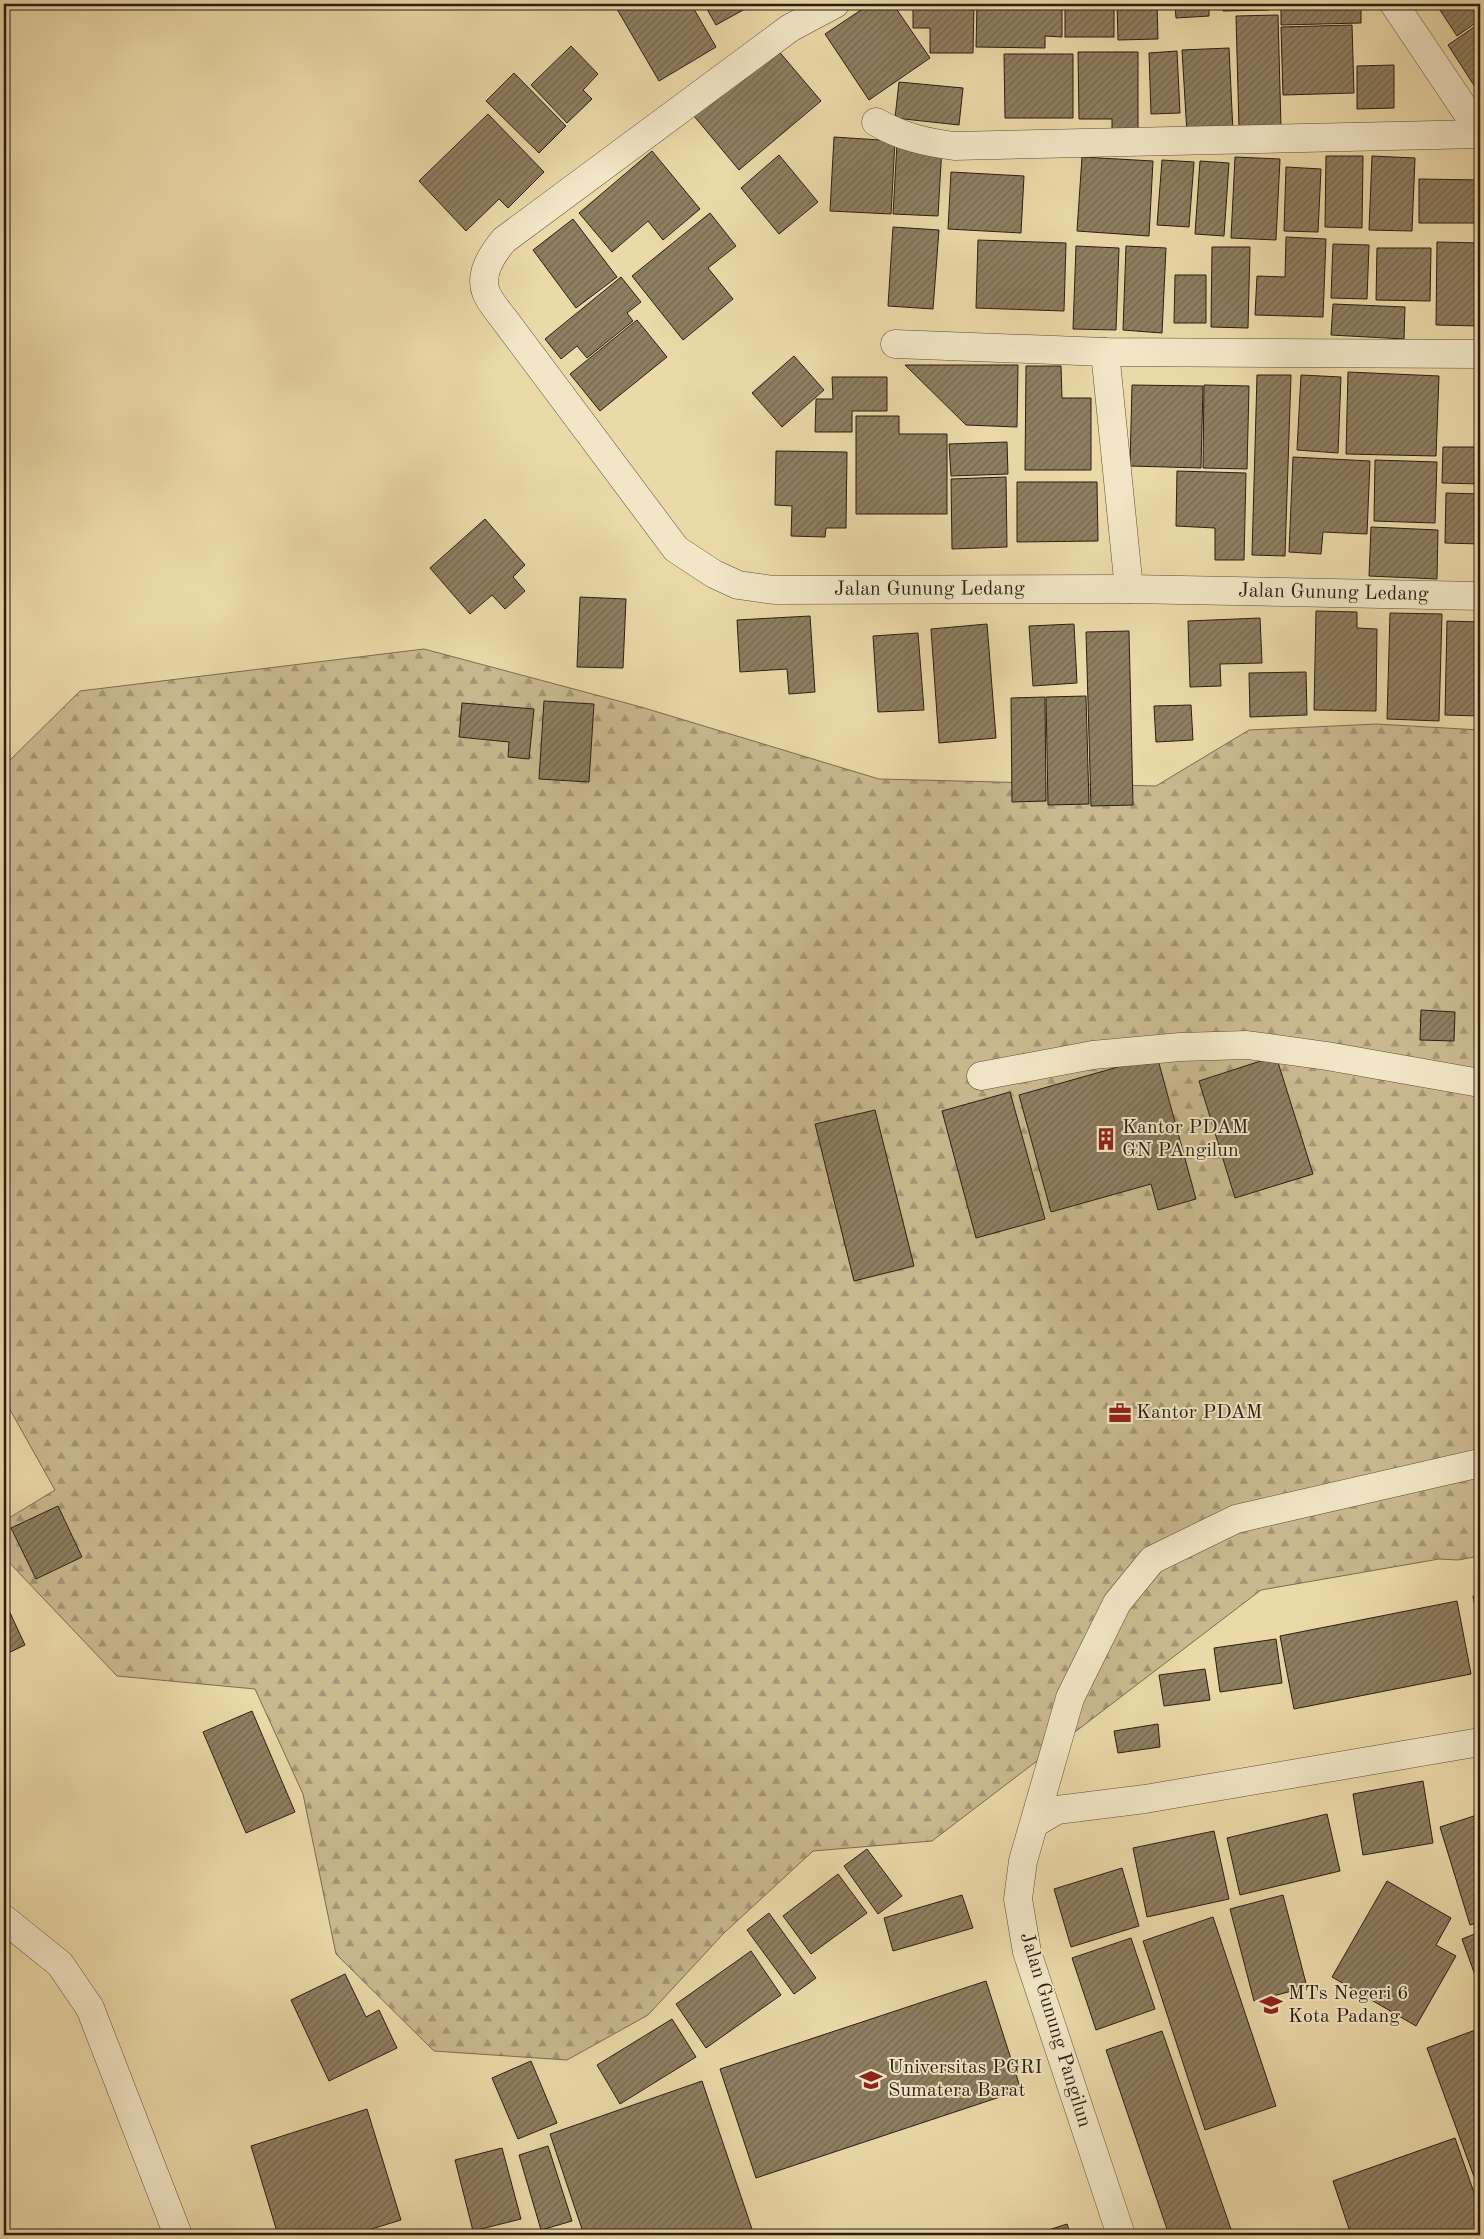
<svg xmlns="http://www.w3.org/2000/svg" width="1484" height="2239" font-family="'Old Standard TT',serif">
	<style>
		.forest { fill: url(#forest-firs); stroke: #7a6b52 }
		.building { fill: url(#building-hatch); stroke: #2b1d14 }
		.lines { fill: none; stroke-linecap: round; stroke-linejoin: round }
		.minor-casing { stroke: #5b4c39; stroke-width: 29 }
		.minor { stroke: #f2e6c6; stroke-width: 28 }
		.labels { text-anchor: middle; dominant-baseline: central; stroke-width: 4; stroke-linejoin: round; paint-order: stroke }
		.street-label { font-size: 20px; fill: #2b1d14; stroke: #f2e6c6 }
		.poi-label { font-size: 20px; fill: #2b1d14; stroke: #f2e6c6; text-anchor: start }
	</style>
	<defs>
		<pattern id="forest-firs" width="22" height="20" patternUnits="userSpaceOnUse" patternTransform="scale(1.25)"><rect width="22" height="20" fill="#cab98f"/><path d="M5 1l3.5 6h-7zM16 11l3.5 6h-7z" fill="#a49674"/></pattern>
		<pattern id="building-hatch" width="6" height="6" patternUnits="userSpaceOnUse" patternTransform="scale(1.25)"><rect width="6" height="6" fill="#8f7f61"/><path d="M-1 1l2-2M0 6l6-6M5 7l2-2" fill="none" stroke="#75674f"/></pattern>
	</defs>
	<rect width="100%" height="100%" fill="#ebd9a8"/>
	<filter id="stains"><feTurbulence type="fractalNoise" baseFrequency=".004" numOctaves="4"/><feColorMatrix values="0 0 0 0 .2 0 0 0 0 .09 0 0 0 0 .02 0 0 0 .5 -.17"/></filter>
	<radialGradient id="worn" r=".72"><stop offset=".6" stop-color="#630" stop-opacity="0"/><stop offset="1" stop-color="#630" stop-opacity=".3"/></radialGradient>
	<path class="forest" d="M424,649L641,707L879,779L1156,786L1249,730L1376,724L1480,730V1556L1458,1560L1439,1559L1261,1590L932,1841L813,1851L724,1933L648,2015L567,2060L434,2051L336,1954L303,1794L255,1689L117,1676L4,1557V1521L55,1490L4,1399V766L80,691Z"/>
	<g class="building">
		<path d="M614,4H691L716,47L659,81Z"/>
		<path d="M704,4H754L716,25Z"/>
		<path d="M870,4H893L930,58L869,100L825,34Z"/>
		<path d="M913,4H974L973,53H930V28H913Z"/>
		<path d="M977,4H1062V37L1045,36V48L976,47Z"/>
		<rect x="1065" y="4" width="49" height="33"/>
		<path d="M1117,4H1157L1158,39L1118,40Z"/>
		<path d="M1175,4H1209V16L1176,18Z"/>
		<path d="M1223,4H1269V10L1223,11Z"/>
		<path d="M1281,4H1361V23L1281,25Z"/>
		<path d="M1436,4H1480V20L1457,36Z"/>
		<path d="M1278,15L1281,128L1239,129L1236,16Z"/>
		<path d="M1480,23V88L1477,90L1448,45Z"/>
		<path d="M1352,25L1354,93L1283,95L1281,27Z"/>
		<path d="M571,46L598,74L583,90L592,99L567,123L531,85Z"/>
		<path d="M776,48L821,101L739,170L694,116Z"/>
		<path d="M1229,48L1233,132L1187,134L1182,50Z"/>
		<path d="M1177,51L1180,113L1151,114L1149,53Z"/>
		<path d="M1078,52H1138V131L1112,132V119H1079Z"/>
		<path d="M1004,54H1073V118H1005Z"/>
		<path d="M1394,65V108L1357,109V66Z"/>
		<path d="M514,73L566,126L539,153L486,101Z"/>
		<path d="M899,82L963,88L959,125L895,118Z"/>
		<path d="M488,114L544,172L508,208L499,199L466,231L419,181Z"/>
		<path d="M834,137L895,141L891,214L830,211Z"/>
		<path d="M897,143L942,146L938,216L893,214Z"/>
		<path d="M652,151L700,209L663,240L648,221L612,252L579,213Z"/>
		<path d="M779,155L818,202L779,234L741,188Z"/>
		<path d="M1326,156H1363L1362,228L1325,227Z"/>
		<path d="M1372,156L1415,158L1412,231L1369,230Z"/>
		<path d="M1082,157L1153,161L1149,236L1077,231Z"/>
		<path d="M1235,157L1280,159L1276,240L1231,238Z"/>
		<path d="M1162,160L1194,162L1189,227L1157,225Z"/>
		<path d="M1200,161L1229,163L1224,236L1195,234Z"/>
		<path d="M1286,167L1321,169L1318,232L1284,231Z"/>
		<path d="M951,172L1024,176L1021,233L948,229Z"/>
		<path d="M1419,179L1480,180V223H1419Z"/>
		<path d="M710,213L736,246L708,268L733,299L683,340L632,276Z"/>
		<path d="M573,219L617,277L576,308L533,250Z"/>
		<path d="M893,227L939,230L933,309L888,306Z"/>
		<path d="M1286,237L1326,239L1323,317L1255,315L1257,276L1285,277Z"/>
		<path d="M978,240L1066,243L1064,311L976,308Z"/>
		<path d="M1437,242L1480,243L1479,326L1436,325Z"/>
		<path d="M1333,244L1369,245L1367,299L1331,298Z"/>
		<path d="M1076,246L1119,248L1116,330L1073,329Z"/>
		<path d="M1126,246L1166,248L1162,333L1123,330Z"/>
		<path d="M1212,247H1250L1248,328L1211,327Z"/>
		<path d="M1377,248H1431L1430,301L1376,300Z"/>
		<path d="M1175,275H1206V323H1174Z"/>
		<path d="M621,277L641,302L627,313L633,321L587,358L577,346L561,359L545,339Z"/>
		<path d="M1333,304L1405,307L1404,339L1331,335Z"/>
		<path d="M637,320L667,357L600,411L570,374Z"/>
		<path d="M794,356L824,390L782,427L752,393Z"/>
		<path d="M905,365H1018L1017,427L966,425Z"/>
		<path d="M1026,366H1061L1062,398H1091V470H1025Z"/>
		<path d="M1348,372L1439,376L1436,456L1346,454Z"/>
		<path d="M1257,375H1291L1285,556L1252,555Z"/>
		<path d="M1301,375L1341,377L1338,453L1297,450Z"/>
		<path d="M832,377H887V411H852V432H815L816,399H833Z"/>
		<path d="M1132,385L1203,386L1201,468L1130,466Z"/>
		<path d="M1204,385L1249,386L1247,469L1203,468Z"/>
		<path d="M856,416H899V434H947V514H856Z"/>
		<path d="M1007,442L1008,474L951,476L949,444Z"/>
		<path d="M1443,447H1480V484L1442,483Z"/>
		<path d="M776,451L847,452L846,528H826L825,537L791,536L792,506L775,505Z"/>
		<path d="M1293,457L1370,461L1367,534L1323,532L1321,554L1289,552Z"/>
		<path d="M1375,460L1437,462L1435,523L1374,521Z"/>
		<path d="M1177,471L1246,473L1244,560H1215V528L1176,526Z"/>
		<path d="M1006,477L1007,547L952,549L951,479Z"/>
		<path d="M1017,482H1097L1098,541L1017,542Z"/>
		<path d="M1446,493L1480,494V544L1445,543Z"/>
		<path d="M485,519L525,565L513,577L525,591L505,609L492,595L470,614L430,568Z"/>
		<path d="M1371,527L1438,530L1437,579L1369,576Z"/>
		<path d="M580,597L626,599L623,668L577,667Z"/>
		<path d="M1316,611L1357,612V628L1377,629L1376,711L1314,710Z"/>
		<path d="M1390,613L1442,614L1439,721L1387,719Z"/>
		<path d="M810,616L815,692L789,694L787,669L740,672L737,620Z"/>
		<path d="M1260,618L1262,663L1220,664L1221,686L1190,687L1188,621Z"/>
		<path d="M1447,621L1480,622V716L1445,715Z"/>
		<path d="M987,624L996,738L939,743L931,629Z"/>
		<path d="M1074,624L1077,683L1033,686L1029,626Z"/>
		<path d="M1129,631L1133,805L1091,806L1086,632Z"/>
		<path d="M918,633L924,710L878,712L873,636Z"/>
		<path d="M1306,672L1307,715L1250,717L1249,673Z"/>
		<path d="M1086,696L1089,804L1048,805L1046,697Z"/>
		<path d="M1045,697L1046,801L1012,802L1011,698Z"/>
		<path d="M544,701L594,704L589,782L539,779Z"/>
		<path d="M462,703L534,709L529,759L508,757L509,742L459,737Z"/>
		<path d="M1191,705L1193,740L1156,742L1154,706Z"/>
		<path d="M1421,1010L1455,1012L1454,1041L1420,1040Z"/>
		<path d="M1157,1056L1196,1199L1158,1210L1151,1184L1051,1212L1019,1095Z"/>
		<path d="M1276,1056L1313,1174L1235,1198L1199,1081Z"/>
		<path d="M1010,1092L1045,1219L976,1238L942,1111Z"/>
		<path d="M875,1110L914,1266L854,1281L815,1124Z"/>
		<path d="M58,1506L82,1557L36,1579L11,1528Z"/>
		<path d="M1480,1595V1634L1473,1596Z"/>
		<path d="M4,1600L25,1645L4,1655Z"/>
		<path d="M1457,1601L1471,1674L1294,1709L1280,1636Z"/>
		<path d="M1276,1639L1282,1683L1220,1692L1214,1648Z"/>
		<path d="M1205,1669L1210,1700L1164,1706L1159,1675Z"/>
		<path d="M252,1711L295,1812L246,1833L203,1732Z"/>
		<path d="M1158,1724L1160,1747L1118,1753L1114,1731Z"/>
		<path d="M1423,1781L1433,1843L1363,1855L1353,1794Z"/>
		<path d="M1327,1814L1340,1871L1240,1895L1227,1838Z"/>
		<path d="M1480,1814V1922L1470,1925L1440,1827Z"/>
		<path d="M1214,1831L1229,1899L1147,1917L1133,1848Z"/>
		<path d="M867,1849L902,1896L878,1914L844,1866Z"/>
		<path d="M1122,1868L1139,1926L1071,1947L1054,1889Z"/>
		<path d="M838,1874L867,1913L811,1954L783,1916Z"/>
		<path d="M1387,1881L1451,1918L1436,1945L1456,1956L1416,2026L1332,1977Z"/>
		<path d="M962,1895L973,1928L893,1951L884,1918Z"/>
		<path d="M1283,1895L1307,1987L1254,2001L1230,1909Z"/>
		<path d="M769,1913L816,1978L794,1994L747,1930Z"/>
		<path d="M1213,1917L1276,2106L1205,2130L1143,1941Z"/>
		<path d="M1480,1932V1989L1462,1939Z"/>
		<path d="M1131,1938L1155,2009L1096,2030L1072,1958Z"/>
		<path d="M751,1951L781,1995L706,2048L676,2004Z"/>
		<path d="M345,1974L366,2017L379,2010L397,2048L329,2081L291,2000Z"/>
		<path d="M986,1981L1021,2090L756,2178L720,2069Z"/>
		<path d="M672,2019L696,2057L620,2104L597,2065Z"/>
		<path d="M1478,2029L1480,2035V2193L1427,2048Z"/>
		<path d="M1162,2031L1233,2235H1169L1106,2050Z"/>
		<path d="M531,2061L557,2123L518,2139L492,2078Z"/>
		<path d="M702,2081L754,2235H584L550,2134Z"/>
		<path d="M367,2109L401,2220L352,2235H278L251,2146Z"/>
		<path d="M1455,2138L1480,2210V2235H1351L1333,2181Z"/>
		<path d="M548,2146L572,2221L541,2230L519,2155Z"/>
		<path d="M502,2148L521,2219L473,2231L455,2160Z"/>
		<path d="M1067,2224L1071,2235H1033Z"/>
	</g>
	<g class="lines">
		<defs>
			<g id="minor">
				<path id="s1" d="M835,4L790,28L504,240C493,253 479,274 486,292C489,301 498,311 504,319L676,549L714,574L738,585L774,590L1129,589L1480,596"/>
				<path d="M1394,4L1480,132"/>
				<path d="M876,122C902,137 925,142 954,146L1480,134"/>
				<path d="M895,344L1105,352L1480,354"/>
				<path d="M1105,352L1129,589"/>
				<path d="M981,1076L1093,1055L1180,1047L1247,1045L1327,1056L1480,1083"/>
				<path d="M1035,1823L1057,1810L1145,1799L1480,1742"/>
				<path d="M4,1919L60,1964L90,2008L178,2235"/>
				<path d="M1121,2235L1027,1952L1018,1899L1023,1861L1070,1698L1117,1603L1152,1560L1236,1519L1480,1463"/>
			</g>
		</defs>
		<use href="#minor" class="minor-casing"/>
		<use href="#minor" class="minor"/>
	</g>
	<defs>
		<symbol id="building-bare" viewBox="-9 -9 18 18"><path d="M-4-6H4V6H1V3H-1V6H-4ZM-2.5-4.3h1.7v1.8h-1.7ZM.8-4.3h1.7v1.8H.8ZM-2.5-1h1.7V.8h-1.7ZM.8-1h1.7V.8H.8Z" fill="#8f2418" stroke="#f2e6c6" stroke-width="2.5" paint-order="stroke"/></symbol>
		<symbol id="office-bare" viewBox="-9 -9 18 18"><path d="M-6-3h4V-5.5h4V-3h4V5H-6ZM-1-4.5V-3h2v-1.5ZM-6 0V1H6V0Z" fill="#8f2418" stroke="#f2e6c6" stroke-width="2.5" paint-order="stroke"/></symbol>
		<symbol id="school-bare" viewBox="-9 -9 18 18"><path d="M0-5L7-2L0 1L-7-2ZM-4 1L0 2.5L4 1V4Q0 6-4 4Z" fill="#8f2418" stroke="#f2e6c6" stroke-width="2.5" paint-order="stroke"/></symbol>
		<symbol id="university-bare" viewBox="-9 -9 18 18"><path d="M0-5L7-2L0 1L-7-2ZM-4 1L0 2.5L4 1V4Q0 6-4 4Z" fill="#8f2418" stroke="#f2e6c6" stroke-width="2.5" paint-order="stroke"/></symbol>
	</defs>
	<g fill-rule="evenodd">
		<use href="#building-bare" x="1090" y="1123" width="32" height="32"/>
		<use href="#office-bare" x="1104" y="1397" width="32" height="32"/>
		<use href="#school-bare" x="1255" y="1989" width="32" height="32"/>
		<use href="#university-bare" x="855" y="2064" width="32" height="32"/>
	</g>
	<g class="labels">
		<g class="street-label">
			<text stroke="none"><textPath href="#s1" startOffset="1048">Jalan Gunung Ledang</textPath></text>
			<text stroke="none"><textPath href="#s1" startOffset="1452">Jalan Gunung Ledang</textPath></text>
			<text transform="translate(1055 2030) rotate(73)">Jalan Gunung Pangilun</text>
		</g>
		<g class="poi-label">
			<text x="1122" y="1128">Kantor PDAM<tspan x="1122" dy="23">GN PAngilun</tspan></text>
			<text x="1136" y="1413">Kantor PDAM</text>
			<text x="1288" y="1994">MTs Negeri 6<tspan x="1288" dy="23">Kota Padang</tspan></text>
			<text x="888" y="2068">Universitas PGRI<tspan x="888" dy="23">Sumatera Barat</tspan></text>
		</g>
	</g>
	<rect width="1484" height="2239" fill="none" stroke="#ebd9a8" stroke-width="20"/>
	<rect x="5" y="5" width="1474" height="2229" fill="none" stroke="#2b1d14" stroke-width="2.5"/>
	<rect x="10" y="10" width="1464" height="2219" fill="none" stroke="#2b1d14"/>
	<rect width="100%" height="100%" filter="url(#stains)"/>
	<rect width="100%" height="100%" fill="url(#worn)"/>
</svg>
